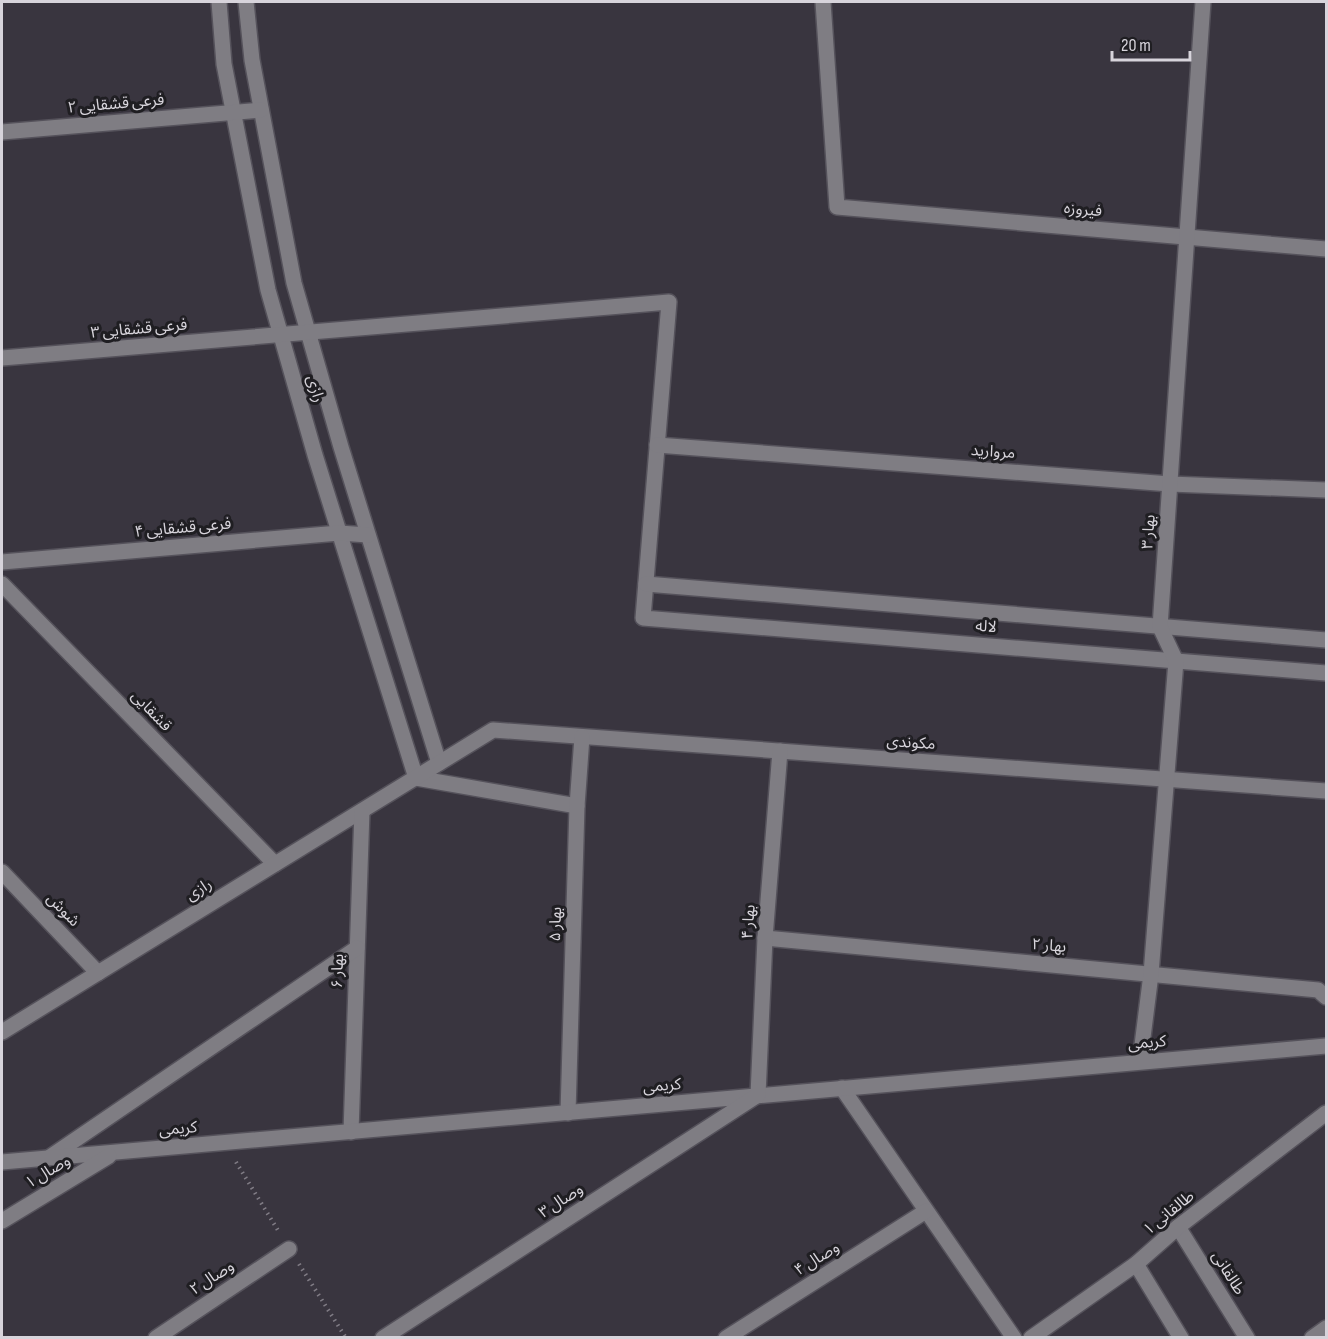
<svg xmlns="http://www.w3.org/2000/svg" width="1328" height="1339" font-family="'Sofia Sans Condensed','Noto Sans Arabic',sans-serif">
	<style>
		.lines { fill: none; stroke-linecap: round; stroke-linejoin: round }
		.minor-casing { stroke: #55525b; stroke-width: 18 }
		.path { stroke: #807c85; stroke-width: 4; stroke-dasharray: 1.5 4.5; stroke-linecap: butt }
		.minor { stroke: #7f7d83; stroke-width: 15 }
		.labels { text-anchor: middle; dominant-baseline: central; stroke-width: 6; stroke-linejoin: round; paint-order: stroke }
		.street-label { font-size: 16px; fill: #d7d4db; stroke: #1f1e22 }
	</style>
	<rect width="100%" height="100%" fill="#39353f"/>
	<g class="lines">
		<defs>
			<g id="minor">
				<path d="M219,2L224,64L268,290L315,455L416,778L577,806"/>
				<path d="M246,2L252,60L294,283L341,447L439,763"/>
				<path d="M823,2L837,207L1326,249"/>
				<path d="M2,132L261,110"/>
				<path d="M2,358L669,302L643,618L1326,673"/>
				<path d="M657,445L1170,484L1326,490"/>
				<path d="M2,562L339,533L368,535"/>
				<path d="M2,584L275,864"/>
				<path d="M646,584L1326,640"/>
				<path d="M2,872L98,973"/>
				<path d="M765,938L1318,990L1326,997"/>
				<path d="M2,1032L493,730L1326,791"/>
				<path d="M1140,1061L1151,974L1176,661L1160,627L1203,2"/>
				<path d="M842,1088L1014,1338"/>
				<path d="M568,1113L577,806L582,737"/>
				<path d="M351,1132L362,811"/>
				<path d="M50,1157L357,948"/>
				<path d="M2,1162L1326,1046"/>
				<path d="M2,1221L109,1156"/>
				<path d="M1178,1227L1247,1338"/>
				<path d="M1136,1264L1181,1338"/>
				<path d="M156,1338L289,1249"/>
				<path d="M383,1338L758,1095L765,938L780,751"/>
				<path d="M726,1338L926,1211"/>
				<path d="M1031,1338L1136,1264L1178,1227L1326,1113"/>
				<path d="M1312,1338L1326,1328"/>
			</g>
		</defs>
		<use href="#minor" class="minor-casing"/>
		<g class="path">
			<path d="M236,1162L279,1232"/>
			<path d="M299,1264L346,1338"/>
		</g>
		<use href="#minor" class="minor"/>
	</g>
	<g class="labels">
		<g class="street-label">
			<text transform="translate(116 104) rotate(-5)">فرعی قشقایی ۲</text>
			<text transform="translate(1083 210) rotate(5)">فیروزه</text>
			<text transform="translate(139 329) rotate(-5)">فرعی قشقایی ۳</text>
			<text transform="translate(315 389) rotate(74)">رازی</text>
			<text transform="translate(993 452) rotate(4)">مروارید</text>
			<text transform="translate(183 528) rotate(-5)">فرعی قشقایی ۴</text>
			<text transform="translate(1149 532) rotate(-86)">بهار ۳</text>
			<text transform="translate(986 627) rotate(5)">لاله</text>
			<text transform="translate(151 711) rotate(46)">قشقایی</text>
			<text transform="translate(911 743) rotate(4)">مکوندی</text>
			<text transform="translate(199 890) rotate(-32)">رازی</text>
			<text transform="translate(63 910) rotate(46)">شوش</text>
			<text transform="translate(749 922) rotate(-86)">بهار ۴</text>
			<text transform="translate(556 924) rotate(-88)">بهار ۵</text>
			<text transform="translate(1049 946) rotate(5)">بهار ۲</text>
			<text transform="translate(338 971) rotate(-88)">بهار ۶</text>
			<text transform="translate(1147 1043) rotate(-5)">کریمی</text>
			<text transform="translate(662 1086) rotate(-5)">کریمی</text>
			<text transform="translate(178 1129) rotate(-5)">کریمی</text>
			<text transform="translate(48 1172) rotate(-31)">وصال ۱</text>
			<text transform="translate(561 1201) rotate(-33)">وصال ۳</text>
			<text transform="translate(1169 1213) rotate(-39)">طالقانی ۱</text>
			<text transform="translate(817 1259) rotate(-32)">وصال ۴</text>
			<text transform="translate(1228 1273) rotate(58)">طالقانی</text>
			<text transform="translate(212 1278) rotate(-33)">وصال ۲</text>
		</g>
	</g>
	<rect width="1328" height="1339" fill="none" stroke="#d7d4db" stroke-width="6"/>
	<path d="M1112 51v9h78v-9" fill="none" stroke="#d7d4db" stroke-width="3"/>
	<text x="1121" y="51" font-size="18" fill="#d7d4db" stroke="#1f1e22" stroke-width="4.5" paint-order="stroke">20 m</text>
</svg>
